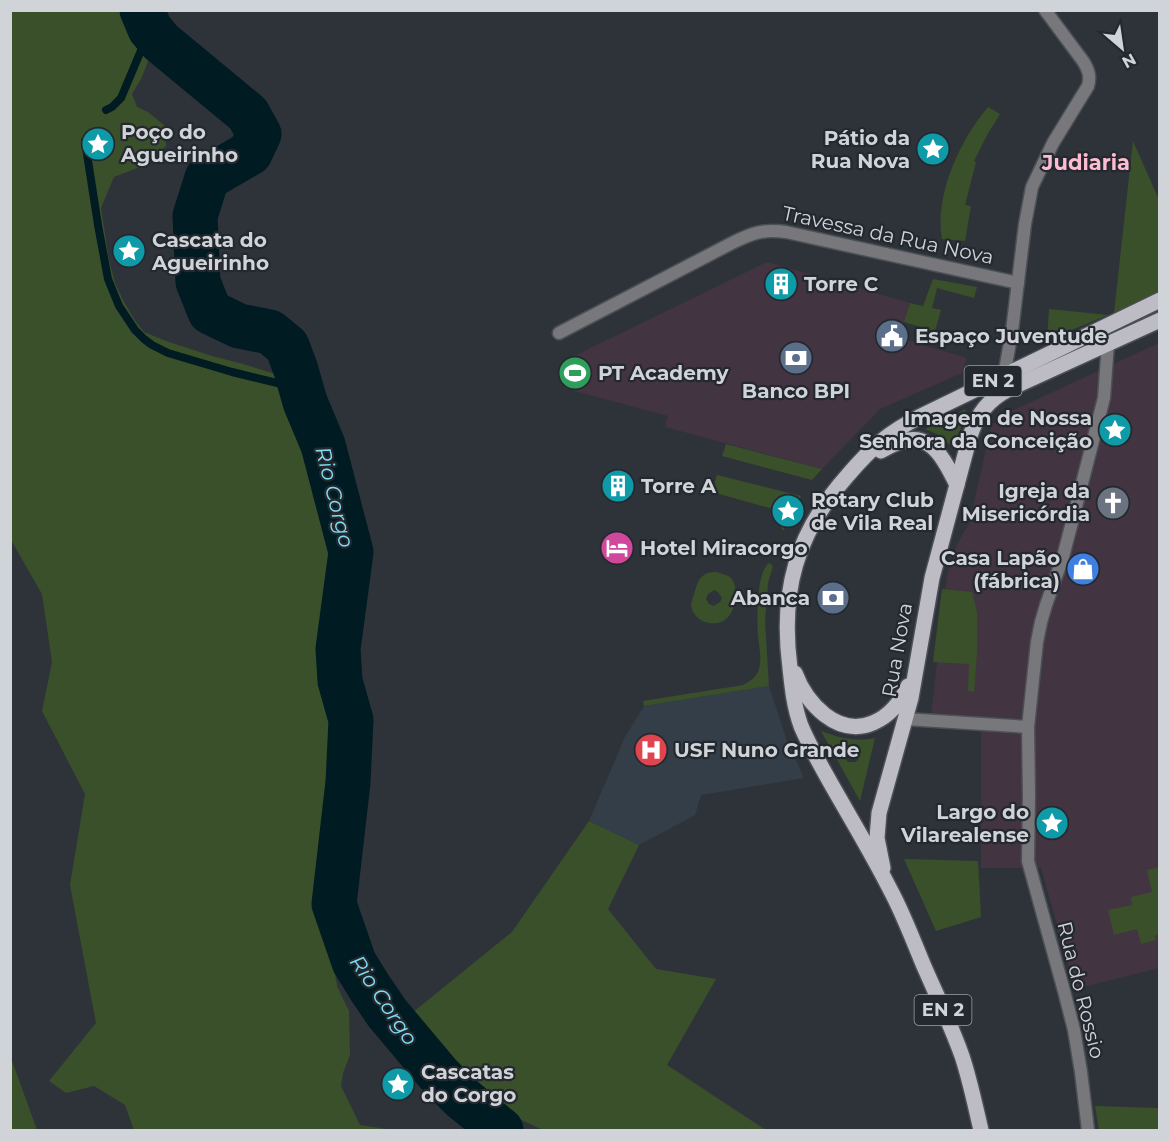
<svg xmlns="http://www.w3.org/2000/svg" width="1170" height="1141" font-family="Montserrat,sans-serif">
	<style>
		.commercial { fill: #433441 }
		.built { fill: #343e48 }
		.green { fill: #3a502b; fill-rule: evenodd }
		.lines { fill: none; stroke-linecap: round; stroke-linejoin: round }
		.stream { stroke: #001b22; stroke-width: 8 }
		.river { stroke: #001b22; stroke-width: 45 }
		.street-casing { stroke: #4b5056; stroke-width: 15 }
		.primary-casing { stroke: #4b5056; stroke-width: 18 }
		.street { stroke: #78777b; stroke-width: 12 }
		.primary { stroke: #bdbbc3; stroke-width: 15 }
		.rail { stroke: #adb1b6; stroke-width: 4.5; stroke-dasharray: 3 6; stroke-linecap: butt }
		.labels { text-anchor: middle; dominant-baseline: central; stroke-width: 4.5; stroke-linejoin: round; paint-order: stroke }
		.shield { fill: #24292f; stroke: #9ca1a5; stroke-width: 1.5 }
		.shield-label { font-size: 18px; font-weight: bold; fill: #d0d4d8 }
		.poi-label { font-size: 20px; font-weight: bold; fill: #d0d4d8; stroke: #24292f; text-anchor: start }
		.street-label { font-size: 20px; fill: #d0d4d8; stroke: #24292f }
		.neighbourhood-label { font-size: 21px; font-weight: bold; fill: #febcd1; stroke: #24292f }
		.water-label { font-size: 21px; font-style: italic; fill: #7fdef5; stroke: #24292f }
	</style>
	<rect width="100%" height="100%" fill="#2e3339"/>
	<g class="commercial">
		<path d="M767,262L910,303L900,338L967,358L962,373L880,409L822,469L665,427L668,416L564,388L568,359Z"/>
		<path d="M1159,343V968L1075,989L1041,868H981V719L931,715L947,575L957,544L969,524L992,423L1001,424L1003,415Z"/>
	</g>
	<path class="built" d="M769,686L787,741L804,778L701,795L695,815L639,845L589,821L625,737L644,706Z"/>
	<g class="green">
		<path d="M10,11H131L138,27L151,54L141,79L132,94L137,107L148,112L165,126L166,146L145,165L114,177L101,208L109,260L115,283L123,300L134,319L144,332L166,341L212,356L243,364L285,377L295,386L310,422L324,495L333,525V555L339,587L328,658L333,699L332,733L338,774L331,797L338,812L332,867L322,877L323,901L337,986L349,1011L350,1055L343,1073L341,1086L360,1125L393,1130H134L125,1105L94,1086L66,1093L49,1081L96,1023L70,885L85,794L42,711L52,662L42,594L11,540Z"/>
		<path d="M988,107L1000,114L987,135L974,161L976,162L965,205L971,206L965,241L942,239C934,195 960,140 988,107Z"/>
		<path d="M1133,141L1159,200V291L1114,313Z"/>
		<path d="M933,279L977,287L974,298L937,288L932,308L941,310L935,331L904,322L910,303L923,306Z"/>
		<path d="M1049,309L1108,315L1047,340Z"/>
		<path d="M966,409L955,449L937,434L925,429Z"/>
		<path d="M726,444L822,469L812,480L722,456Z"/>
		<path d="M717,475L801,496L783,531L781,527L780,513L777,510L712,492Z"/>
		<path d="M769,563L773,566L768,583L765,622L769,686L644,706L643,701L743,685C750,681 757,677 759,669C762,658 759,646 758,636C757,620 756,572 769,563Z"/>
		<path d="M717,572C721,574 727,575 730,577C740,586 736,612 726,619C722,623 714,624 709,623C700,622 691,613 691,604C692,600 694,595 695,591C697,585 698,579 704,575C708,572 712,572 717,572ZM714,590L718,592L722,598L720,602L714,606L709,604L706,599L708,594Z"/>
		<path d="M942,589L972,592L977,612V652L974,692L968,691L969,664L933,662Z"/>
		<path d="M821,731C840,738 855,742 875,738L860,801ZM850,749L857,750L859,753L858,760L855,762H848C844,757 845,753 850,749Z"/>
		<path d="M589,821L639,845L608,909L656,969L716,979L667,1065L766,1130H543L513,1116L457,1068L412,1013L512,932Z"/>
		<path d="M904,859L978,861L981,917L936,931Z"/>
		<path d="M1159,867V934L1155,936L1156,940L1141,944L1137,929L1114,935L1108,910L1132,905L1131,897L1152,892L1147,870Z"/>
		<path d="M11,1058L37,1130H11Z"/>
		<path d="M1095,1106L1159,1108V1130H1099Z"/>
	</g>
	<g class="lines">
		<g class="stream">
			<path d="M106,110L112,107L121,98L150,29"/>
			<path d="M85,141L98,225L108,279L119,306L135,330L144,339L152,345L168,353L232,372L302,389"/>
		</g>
		<path class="river" d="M142,10L150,29L161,42L248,114L259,134L250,153L207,178L195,216L198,282L210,312L239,326L270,332L287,346L296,370L305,402L323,445L351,552L338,649L340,681L351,720L348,782L334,904L354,962L370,988L387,1013L440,1076L462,1098L501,1130"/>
		<defs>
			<g id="street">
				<path d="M559,333L732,243C752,233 763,229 786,232L1018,283"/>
				<path d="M1004,376L1012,331L1025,224L1032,187L1053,143L1088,86C1091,76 1088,69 1083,61L1045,10"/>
				<path d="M905,719L1028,727"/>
				<path d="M1088,1130L1081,1072L1074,1030L1064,991L1028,861L1029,795L1028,727L1037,642L1041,622L1046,605L1063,557L1104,398L1108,343"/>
			</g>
			<g id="primary">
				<path d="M881,451C924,424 939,448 957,485"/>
				<path d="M795,673C801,689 811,704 825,715C859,741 893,719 908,686"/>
				<path d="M883,868L877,838L879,813L911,698L932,578L970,436C978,413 988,400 1009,389L1160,320"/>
				<path d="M981,1130C975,1105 970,1080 962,1056C951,1025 936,994 923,964C913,940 904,916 892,893C873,855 851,819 830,782C820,764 809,745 801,726C794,707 792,687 790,668C780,591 796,533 848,475C872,447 888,433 921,416L1160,300"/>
			</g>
		</defs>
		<use href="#street" class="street-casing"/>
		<use href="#primary" class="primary-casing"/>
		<use href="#street" class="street"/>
		<use href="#primary" class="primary"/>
		<path class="rail" d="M10,130H12"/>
	</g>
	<defs>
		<symbol id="sight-disc" viewBox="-11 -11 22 22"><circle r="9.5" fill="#0f9aa8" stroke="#24292f"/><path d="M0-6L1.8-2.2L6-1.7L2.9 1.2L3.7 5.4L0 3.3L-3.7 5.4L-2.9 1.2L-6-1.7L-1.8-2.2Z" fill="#fff"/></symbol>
		<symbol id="building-disc" viewBox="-11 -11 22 22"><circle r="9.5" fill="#0f9aa8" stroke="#24292f"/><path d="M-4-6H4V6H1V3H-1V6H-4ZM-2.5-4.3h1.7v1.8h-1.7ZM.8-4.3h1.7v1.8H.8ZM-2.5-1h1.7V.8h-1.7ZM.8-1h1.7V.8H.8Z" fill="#fff"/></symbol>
		<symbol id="civic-disc" viewBox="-11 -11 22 22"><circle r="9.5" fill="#5c6f8a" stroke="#24292f"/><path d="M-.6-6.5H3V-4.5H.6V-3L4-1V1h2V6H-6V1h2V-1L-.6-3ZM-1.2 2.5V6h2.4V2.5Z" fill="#fff"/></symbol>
		<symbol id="bank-disc" viewBox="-11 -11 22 22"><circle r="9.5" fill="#5c6f8a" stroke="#24292f"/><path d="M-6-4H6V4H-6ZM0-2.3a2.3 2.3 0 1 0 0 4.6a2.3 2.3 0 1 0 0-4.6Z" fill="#fff"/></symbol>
		<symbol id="stadium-disc" viewBox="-11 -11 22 22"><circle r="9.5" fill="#2e9e5b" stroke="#24292f"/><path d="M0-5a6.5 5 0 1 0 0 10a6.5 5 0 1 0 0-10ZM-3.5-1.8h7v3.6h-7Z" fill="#fff"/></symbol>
		<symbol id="church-disc" viewBox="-11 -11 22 22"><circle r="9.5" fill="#6b7280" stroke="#24292f"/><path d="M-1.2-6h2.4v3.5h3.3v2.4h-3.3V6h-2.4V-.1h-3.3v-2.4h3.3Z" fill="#fff"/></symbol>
		<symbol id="hotel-disc" viewBox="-11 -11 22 22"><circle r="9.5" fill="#d1479c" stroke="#24292f"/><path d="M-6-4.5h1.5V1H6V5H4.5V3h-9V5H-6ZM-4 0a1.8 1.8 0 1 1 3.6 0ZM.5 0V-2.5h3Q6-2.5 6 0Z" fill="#fff"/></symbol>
		<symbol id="shop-disc" viewBox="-11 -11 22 22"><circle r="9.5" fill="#3f7fe0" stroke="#24292f"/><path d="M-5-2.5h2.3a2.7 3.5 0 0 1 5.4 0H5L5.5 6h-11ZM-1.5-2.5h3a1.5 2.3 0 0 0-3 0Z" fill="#fff"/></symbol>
		<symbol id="hospital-disc" viewBox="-11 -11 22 22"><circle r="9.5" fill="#e0444e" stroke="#24292f"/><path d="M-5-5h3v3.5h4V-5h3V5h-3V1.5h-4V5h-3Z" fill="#fff"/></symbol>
	</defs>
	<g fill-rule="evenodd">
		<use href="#sight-disc" x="79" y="125" width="38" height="38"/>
		<use href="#sight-disc" x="914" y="130" width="38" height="38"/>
		<use href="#sight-disc" x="110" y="232" width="38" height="38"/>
		<use href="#building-disc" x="762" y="265" width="38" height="38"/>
		<use href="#civic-disc" x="873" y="317" width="38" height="38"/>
		<use href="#bank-disc" x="777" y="339" width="38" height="38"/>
		<use href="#stadium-disc" x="556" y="354" width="38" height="38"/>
		<use href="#sight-disc" x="1096" y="411" width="38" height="38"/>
		<use href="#building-disc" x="599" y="467" width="38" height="38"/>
		<use href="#church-disc" x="1094" y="484" width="38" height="38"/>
		<use href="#sight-disc" x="769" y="492" width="38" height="38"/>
		<use href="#hotel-disc" x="598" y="529" width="38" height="38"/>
		<use href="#shop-disc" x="1064" y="550" width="38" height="38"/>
		<use href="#bank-disc" x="814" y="579" width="38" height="38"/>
		<use href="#hospital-disc" x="632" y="731" width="38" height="38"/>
		<use href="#sight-disc" x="1033" y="804" width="38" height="38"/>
		<use href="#sight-disc" x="379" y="1065" width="38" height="38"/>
	</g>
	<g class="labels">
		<g class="shield">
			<rect x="964.5" y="366" width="57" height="30" rx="4.5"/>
			<rect x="914.5" y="995" width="57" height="30" rx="4.5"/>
		</g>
		<g class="shield-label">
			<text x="993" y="381">EN 2</text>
			<text x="943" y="1010">EN 2</text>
		</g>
		<g class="poi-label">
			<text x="121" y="132">Poço do<tspan x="121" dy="23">Agueirinho</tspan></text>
			<text x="910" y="138" text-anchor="end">Pátio da<tspan x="910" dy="23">Rua Nova</tspan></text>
			<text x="152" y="240">Cascata do<tspan x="152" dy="23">Agueirinho</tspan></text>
			<text x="804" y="284">Torre C</text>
			<text x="915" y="336">Espaço Juventude</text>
			<text x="598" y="373">PT Academy</text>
			<text x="796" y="391" text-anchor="middle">Banco BPI</text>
			<text x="1092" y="418" text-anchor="end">Imagem de Nossa<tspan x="1092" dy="23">Senhora da Conceição</tspan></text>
			<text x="641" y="486">Torre A</text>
			<text x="1090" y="491" text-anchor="end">Igreja da<tspan x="1090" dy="23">Misericórdia</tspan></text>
			<text x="811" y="500">Rotary Club<tspan x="811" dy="23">de Vila Real</tspan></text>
			<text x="640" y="548">Hotel Miracorgo</text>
			<text x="1060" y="558" text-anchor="end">Casa Lapão<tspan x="1060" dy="23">(fábrica)</tspan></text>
			<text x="810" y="598" text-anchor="end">Abanca</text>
			<text x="674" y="750">USF Nuno Grande</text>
			<text x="1029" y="812" text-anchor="end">Largo do<tspan x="1029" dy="23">Vilarealense</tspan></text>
			<text x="421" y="1072">Cascatas<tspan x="421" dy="23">do Corgo</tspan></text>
		</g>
		<g class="street-label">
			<text transform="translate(888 235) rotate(12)">Travessa da Rua Nova</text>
			<text transform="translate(897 650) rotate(-80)">Rua Nova</text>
			<text transform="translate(1081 990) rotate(76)">Rua do Rossio</text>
		</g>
		<g class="neighbourhood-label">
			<text x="1086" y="162">Judiaria</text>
		</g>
		<g class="water-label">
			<text transform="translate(335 497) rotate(76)">Rio Corgo</text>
			<text transform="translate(384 1000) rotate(56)">Rio Corgo</text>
		</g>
	</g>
	<rect width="1170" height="1141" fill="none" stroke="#d0d4d8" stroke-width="24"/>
	<g transform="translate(1122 48) rotate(151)" stroke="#24292f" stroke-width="4.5" paint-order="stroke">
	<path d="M0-4.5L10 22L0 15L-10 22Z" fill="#d0d4d8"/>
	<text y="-9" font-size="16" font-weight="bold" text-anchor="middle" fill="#d0d4d8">N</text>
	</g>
</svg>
